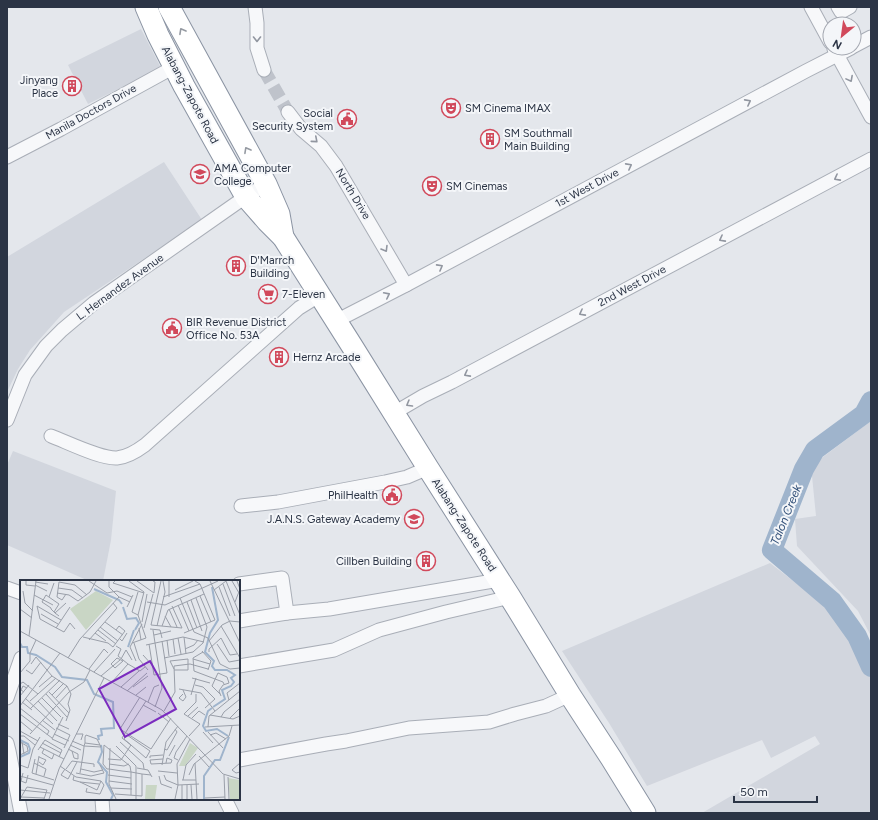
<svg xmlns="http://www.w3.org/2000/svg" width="878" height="820" font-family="Figtree,sans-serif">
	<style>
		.built { fill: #d2d6de }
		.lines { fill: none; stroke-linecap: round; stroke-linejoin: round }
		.river { stroke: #9fb4cc; stroke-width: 20 }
		.minor-tunnel { stroke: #bfc3cb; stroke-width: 13; stroke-dasharray: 13 6; stroke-linecap: butt }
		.minor-casing { stroke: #a9aeb7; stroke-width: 15 }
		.trunk-casing { stroke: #8b94a3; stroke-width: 23 }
		.minor { stroke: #f7f8fa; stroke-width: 13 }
		.trunk { stroke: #fff; stroke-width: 21 }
		.oneway { stroke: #959aa2 }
		.oneway2 { stroke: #9196a0 }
		.labels { text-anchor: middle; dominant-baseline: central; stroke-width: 4; stroke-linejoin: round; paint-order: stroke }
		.poi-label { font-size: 11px; fill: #2b3445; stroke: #f4f6f9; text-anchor: start }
		.street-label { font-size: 11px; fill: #2b3445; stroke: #f4f6f9 }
		.water-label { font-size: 12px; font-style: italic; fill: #34527a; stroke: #f4f6f9 }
		.inset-river { fill: none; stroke: #9fb4cc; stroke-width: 2 }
		.inset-road { fill: none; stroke: #9a9fa9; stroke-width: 1 }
		.view { fill: #7b2cbf; fill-opacity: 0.15; stroke: #7b2cbf; stroke-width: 2 }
		.inset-edge { fill: none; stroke: #2b3445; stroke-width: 2 }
	</style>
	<rect width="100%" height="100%" fill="#e4e7ec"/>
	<g class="built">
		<path d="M141,29L161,68L88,104L68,65Z"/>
		<path d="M164,162L202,220L64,312L30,350L18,369L7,392V257Z"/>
		<path d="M871,421V636L858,611L797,546L795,519L816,516L811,466Z"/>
		<path d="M13,451L116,491L111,540L103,581H89L7,545V465Z"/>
		<path d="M770,563L819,601L851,637L871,678V813H702L820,744L815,736L771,758L762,740L647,786L609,723L562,651Z"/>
	</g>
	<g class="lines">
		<path class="river" d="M871,401L864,414L815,450L804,469L772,550L832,601L857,636L871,667"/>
		<path class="minor-tunnel" d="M264,70L288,112"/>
		<defs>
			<g id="minor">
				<path d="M255,7L257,23V48L264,70"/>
				<path d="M811,7L830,42"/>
				<path d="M838,7L841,12L850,7"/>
				<path d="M854,46L871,37"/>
				<path d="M834,49L871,117"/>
				<path d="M288,112L301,129L321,146L336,166L406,285"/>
				<path d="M7,157L61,129L174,67"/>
				<path d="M336,321L406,285L806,71L851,48"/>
				<path d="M394,413L423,396L452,382L871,159"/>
				<path d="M7,420L25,375L46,346L62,330L94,303L241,200L266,184"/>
				<path d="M51,436C67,442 101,459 117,458C127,457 137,451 145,445L299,308L320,295"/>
				<path d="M241,506L278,502L385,482L407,477L428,468"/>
				<path d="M239,584L282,578L287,613"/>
				<path d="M7,588L21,593"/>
				<path d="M239,621L287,613L329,609L499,580"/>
				<path d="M239,666L334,650L379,630L446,612L510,597"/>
				<path d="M7,698L21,658"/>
				<path d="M7,743L9,751L21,813"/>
				<path d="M239,760L326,744L346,741L409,728L489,722L515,714L546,706L570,695"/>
				<path d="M102,799L103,813"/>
				<path d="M225,799L232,813"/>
			</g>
			<g id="trunk">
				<path d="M146,7L158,35L184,86L246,197L267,221L283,237L352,346L428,468L510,597L570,695L611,758L645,813"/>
				<path d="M169,7L266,184L279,214L283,237"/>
			</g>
		</defs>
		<use href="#minor" class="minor-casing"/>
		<use href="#trunk" class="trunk-casing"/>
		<use href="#minor" class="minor"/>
		<use href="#trunk" class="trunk"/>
	</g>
	<defs><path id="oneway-chevron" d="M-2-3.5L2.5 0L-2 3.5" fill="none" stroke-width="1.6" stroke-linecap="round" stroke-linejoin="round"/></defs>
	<g class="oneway">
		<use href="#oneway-chevron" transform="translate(182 31) rotate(-119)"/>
		<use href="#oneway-chevron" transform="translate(247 150) rotate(-119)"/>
	</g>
	<g class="oneway2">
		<use href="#oneway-chevron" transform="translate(257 39) rotate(90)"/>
		<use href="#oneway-chevron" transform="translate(850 79) rotate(62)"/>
		<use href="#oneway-chevron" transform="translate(748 102) rotate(-28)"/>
		<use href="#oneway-chevron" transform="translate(315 140) rotate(41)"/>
		<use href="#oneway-chevron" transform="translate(629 166) rotate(-28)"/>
		<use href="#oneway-chevron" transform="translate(837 178) rotate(152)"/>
		<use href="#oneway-chevron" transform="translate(722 239) rotate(152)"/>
		<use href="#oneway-chevron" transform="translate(385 249) rotate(59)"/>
		<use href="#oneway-chevron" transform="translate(440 267) rotate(-29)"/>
		<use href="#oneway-chevron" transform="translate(387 295) rotate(-27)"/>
		<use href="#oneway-chevron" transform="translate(582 313) rotate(152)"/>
		<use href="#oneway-chevron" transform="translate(467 374) rotate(152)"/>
		<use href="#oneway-chevron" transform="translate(409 404) rotate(150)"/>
	</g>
	<defs>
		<symbol id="building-ring" viewBox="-11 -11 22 22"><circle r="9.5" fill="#f4f6f9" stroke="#d1495b" stroke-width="1.5"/><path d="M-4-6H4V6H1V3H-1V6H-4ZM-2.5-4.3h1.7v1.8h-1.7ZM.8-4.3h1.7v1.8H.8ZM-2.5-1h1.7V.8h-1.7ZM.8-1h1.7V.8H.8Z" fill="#d1495b"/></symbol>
		<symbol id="theatre-ring" viewBox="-11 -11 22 22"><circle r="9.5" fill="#f4f6f9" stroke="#d1495b" stroke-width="1.5"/><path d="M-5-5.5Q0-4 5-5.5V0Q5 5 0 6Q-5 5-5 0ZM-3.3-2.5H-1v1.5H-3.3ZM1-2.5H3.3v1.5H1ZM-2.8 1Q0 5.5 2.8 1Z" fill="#d1495b"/></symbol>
		<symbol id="civic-ring" viewBox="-11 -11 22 22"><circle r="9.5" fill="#f4f6f9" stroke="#d1495b" stroke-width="1.5"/><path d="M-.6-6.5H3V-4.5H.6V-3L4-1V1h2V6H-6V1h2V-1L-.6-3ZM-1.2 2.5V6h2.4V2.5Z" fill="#d1495b"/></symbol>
		<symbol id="university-ring" viewBox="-11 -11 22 22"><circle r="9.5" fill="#f4f6f9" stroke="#d1495b" stroke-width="1.5"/><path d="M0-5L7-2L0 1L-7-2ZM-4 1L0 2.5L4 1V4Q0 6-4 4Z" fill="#d1495b"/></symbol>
		<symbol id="supermarket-ring" viewBox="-11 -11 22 22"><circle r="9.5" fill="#f4f6f9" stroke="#d1495b" stroke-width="1.5"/><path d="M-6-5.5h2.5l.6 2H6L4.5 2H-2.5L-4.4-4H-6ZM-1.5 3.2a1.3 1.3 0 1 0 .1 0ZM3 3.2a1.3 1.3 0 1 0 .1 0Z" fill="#d1495b"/></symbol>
		<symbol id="school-ring" viewBox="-11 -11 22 22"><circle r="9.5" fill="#f4f6f9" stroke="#d1495b" stroke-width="1.5"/><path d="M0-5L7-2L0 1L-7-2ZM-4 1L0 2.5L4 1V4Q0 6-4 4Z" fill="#d1495b"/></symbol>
	</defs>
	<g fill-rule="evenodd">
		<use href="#building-ring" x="61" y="75" width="22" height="22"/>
		<use href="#theatre-ring" x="440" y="97" width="22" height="22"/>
		<use href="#civic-ring" x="336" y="108" width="22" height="22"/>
		<use href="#building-ring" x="479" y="128" width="22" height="22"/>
		<use href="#university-ring" x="189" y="163" width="22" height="22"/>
		<use href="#theatre-ring" x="421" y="175" width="22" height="22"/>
		<use href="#building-ring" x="225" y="255" width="22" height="22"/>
		<use href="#supermarket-ring" x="257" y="283" width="22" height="22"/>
		<use href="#civic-ring" x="161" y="317" width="22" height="22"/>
		<use href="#building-ring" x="268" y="346" width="22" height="22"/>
		<use href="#civic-ring" x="381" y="484" width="22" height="22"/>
		<use href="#school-ring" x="403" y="508" width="22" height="22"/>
		<use href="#building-ring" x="415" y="550" width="22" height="22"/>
	</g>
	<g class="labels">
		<g class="poi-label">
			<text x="58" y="80" text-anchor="end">Jinyang<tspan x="58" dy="13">Place</tspan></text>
			<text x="465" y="108">SM Cinema IMAX</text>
			<text x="333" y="113" text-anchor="end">Social<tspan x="333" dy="13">Security System</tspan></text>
			<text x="504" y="133">SM Southmall<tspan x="504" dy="13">Main Building</tspan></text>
			<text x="214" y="168">AMA Computer<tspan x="214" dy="13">College</tspan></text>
			<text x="446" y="186">SM Cinemas</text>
			<text x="250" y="260">D'Marrch<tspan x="250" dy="13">Building</tspan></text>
			<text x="282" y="294">7-Eleven</text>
			<text x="186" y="322">BIR Revenue District<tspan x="186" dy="13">Office No. 53A</tspan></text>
			<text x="293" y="357">Hernz Arcade</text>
			<text x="378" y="495" text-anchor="end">PhilHealth</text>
			<text x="400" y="519" text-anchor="end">J.A.N.S. Gateway Academy</text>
			<text x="412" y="561" text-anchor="end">Cillben Building</text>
		</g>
		<g class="street-label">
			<text transform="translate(190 95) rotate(62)">Alabang-Zapote Road</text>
			<text transform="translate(91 112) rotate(-29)">Manila Doctors Drive</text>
			<text transform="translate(587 188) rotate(-28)">1st West Drive</text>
			<text transform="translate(353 194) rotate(59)">North Drive</text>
			<text transform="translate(632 286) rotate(-28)">2nd West Drive</text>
			<text transform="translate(120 287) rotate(-36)">L. Hernandez Avenue</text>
			<text transform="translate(464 525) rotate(57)">Alabang-Zapote Road</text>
		</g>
		<g class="water-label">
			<text transform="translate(786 515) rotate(-68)">Talon Creek</text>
		</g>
	</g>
	<g transform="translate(20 580)">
		<rect width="220" height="220" fill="#e4e7ec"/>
		<path d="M76,11L93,20L66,50L50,29ZM170,163L178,168L165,186H159ZM208,198L220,200V219H210ZM126,205H137L135,219H125Z" fill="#c9d6c5"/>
		<path class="inset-river" d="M192,7L198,40L190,53L185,72L194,81L192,86L195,90H207L215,95L211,98L214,102L211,106L202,110L205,119L193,127M74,9L99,20L102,24M103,27L107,39L116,38L119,43L115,50M0,63L2,67H7L8,73L16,75L35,87L42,97L67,100L74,114L93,122L94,148L81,149L82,155L78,156L79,160M108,67L114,50M192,128L188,131L183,146L186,151L197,149L208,156M0,160L8,164L10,169L9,173L0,177M81,165L82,172L78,182L87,192L86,202L93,215L91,219M184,219V196L195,180H200L209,157"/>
		<path class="inset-road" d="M6,1V5L15,6M69,1L87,13L97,11L112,17M89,1V7L99,17M95,1L93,3L124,13M109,1L124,12L118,35L126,58L112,63M117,1L134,13L135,2L133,1M141,1L131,45L162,48M190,1L220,63M212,1L219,13M15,2L28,4M203,4L215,36M15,5L27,11M199,7L210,36M38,8L52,10L63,18M155,10L173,1M194,10L206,1L220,35M3,11L5,23L13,31M118,12L112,32L118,35M37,13L49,15L58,21L70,12L76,1M46,14L42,20L37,17L39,2L55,5L67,15M14,15L33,25M180,16L191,42M29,17L34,3M99,17L110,22M143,17L180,4M149,17V1M160,18L174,52L188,58L200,84L210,89L220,88M171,20L182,51M127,22L145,25L198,1M167,22L177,48M215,22L220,9L217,1M158,25L169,51M17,26L20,39L29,44L44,52L50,43L55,49M17,26L41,40M152,26L162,48M107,27L113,15M0,29L12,38M149,29L157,47M34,32L39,24L26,15L22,22L31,28V29L35,33L39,36M35,33L46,23M21,34L38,44M145,36L151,47M85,42L103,55M122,42L127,14M137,46L145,12L143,1M142,46L148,30L184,14M201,46L220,78M80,47L98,61M36,48L50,27M119,48L121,60M124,48L133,14M130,49L140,50L142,58M78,50L96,64M133,50L142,108L135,127M0,51L142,130L203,194L220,199M75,53L86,61M164,53L195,40L180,4L175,1M134,55L151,51M9,56L16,1M63,57L88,63L93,67L105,51L99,46L96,50M164,57L166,74M158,58L161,74M201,58L210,75L217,74M100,59L102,61L107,53M153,59L155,74M69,60L97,28L93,23M147,60L149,76M189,61L202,45L210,41L220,42M114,63L119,79L128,90M129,64L134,95L147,93L142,61M197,64L209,82L220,80M126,65L163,57L184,62M96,66L101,69L98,76L108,84L120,91L125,87M165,69L174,65L178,60M182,71L191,81L188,90M183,72L173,78L174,91L203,102L204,104M189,72V69L201,58M123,75L133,86M48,78L60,59L99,17M97,78L103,81L95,88L91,84ZM144,78L173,72L183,63L187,47L176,18M101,79L106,70L112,80M173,79L190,84M116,81L110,67L122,44M11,84L16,77L32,96L47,106L51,114L48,124L50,130L46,141M69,89L84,69L88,73M154,89L150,81L168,79V90H154M6,90L12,94L21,82M74,92L95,69M0,93L10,81V73L16,60M81,96L100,80M172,98L190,103M92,102L108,84M0,104L3,102L18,114M175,105L183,107L195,119L185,128M19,107L32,96M101,107L119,91M113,107L128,96M159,109L181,113L195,131M107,111L127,93M4,112L1,110L3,106L7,108M29,112L49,133M26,114L47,137M163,114L159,118L163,121L166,117L163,110M200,114L192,106L198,93L207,97L209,103L203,105L199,111L201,116M32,115L44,103M116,115L126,107M171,115L176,98M0,116L9,105M120,117L100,149L131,169L151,138M5,118L33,144M22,118L41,137M36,118L47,106M209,120L207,113L220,103M10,121L36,98M18,121L37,141M2,122L12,130M128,122L134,107L139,105M123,125L136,132M0,126L40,73M0,128L29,151L27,155M10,129L40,100M144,131L155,112L154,86L170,84L188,89M138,133L149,142M0,134L32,158M190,135L213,139L220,136M168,136L178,127M43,137L32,159L45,165M201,137L204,132L220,119M172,138L179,131L185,135M210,138L220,128M22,140L35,150M0,141L12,151M38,144L49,149M185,147L220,145M188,147L189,136L220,111M36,148L50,155L44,168M0,151L18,161M183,152L193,163M188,152L203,168M10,154L49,112L64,102L70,90M34,154L49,161M56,154H63L61,160M107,155L130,171L126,178L104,159ZM190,155L196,153L206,159M0,156H4L15,165M169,156L180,144L164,134L176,122V114M52,161L64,166L81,167L77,159L66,155L65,157V163L64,166V167L63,175L60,193M0,162L7,166L8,171L0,175M2,162L4,174M100,162L123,183L124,189M22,163L41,173M65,163L80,165M50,165L61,170M96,166L116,186V219M20,167L44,179M90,168L89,204L96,219M24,169L22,173L32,179L34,174M48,169L58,174V179L54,178L52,171M144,169L147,170L157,152L155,149M18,170L25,160L42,170L39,177M149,176L155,165M179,176L189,187M130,178V176L143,175M15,179L12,193L34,200M88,179L101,180L111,165L102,158L126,121M130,180L131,184L151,183L152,180L147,178L146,183M130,180L143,179M158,180L154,178L156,172L167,156M19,182L23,185L26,180L19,177M14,183L26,189L24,196M175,183L177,219M220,183L212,190L216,193L220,192M89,184L104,186L109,184M0,185L8,188L13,169L20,157M142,185L146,162L158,146M40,186L56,197L81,201M117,188L128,190L132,197M45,189L41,195L48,199L57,182M46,189L52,181L74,184V187M61,189L74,192L83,190M138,191L157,193M3,193L1,201L6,203L8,195M56,193L71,196L84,193L80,185M16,194L19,176M88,195L111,198M144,195L146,200L158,205L179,204M169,195L174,184L209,156L212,146M204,195L205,219M0,196L33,205M54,196L53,200L60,202L79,204M139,196L141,204L152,208M208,197L209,219M162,200H176M163,200L166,185L176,174M89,201L112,204M60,202L77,210L81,201M162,205V219M167,205V219M171,205L172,219M67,208L66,212L80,214L84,205L81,201M91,208L112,209M0,210L30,213M95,214L122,216V194M111,215V192L110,186L84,165L83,184L87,189H89L102,191L111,192L122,194L131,195M1,217L24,218M185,218L205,217M0,219L7,207L27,210L24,219M29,219L39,189L84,98M155,219L158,205L157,184L170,159"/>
		<path class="view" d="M130,81L156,129L105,157L79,109Z"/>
		<rect width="220" height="220" class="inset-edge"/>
	</g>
	<rect width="878" height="820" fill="none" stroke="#2b3445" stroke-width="16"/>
	<g transform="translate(842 36) rotate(209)"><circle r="19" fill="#f4f6f9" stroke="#a4a8b1"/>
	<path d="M0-3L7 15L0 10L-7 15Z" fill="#d1495b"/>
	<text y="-6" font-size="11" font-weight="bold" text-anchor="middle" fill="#2b3445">N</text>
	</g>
	<path d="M734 796v6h83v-6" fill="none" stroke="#2b3445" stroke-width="2"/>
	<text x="740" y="796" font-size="12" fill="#2b3445" stroke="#f4f6f9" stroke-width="3" paint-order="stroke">50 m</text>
</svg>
